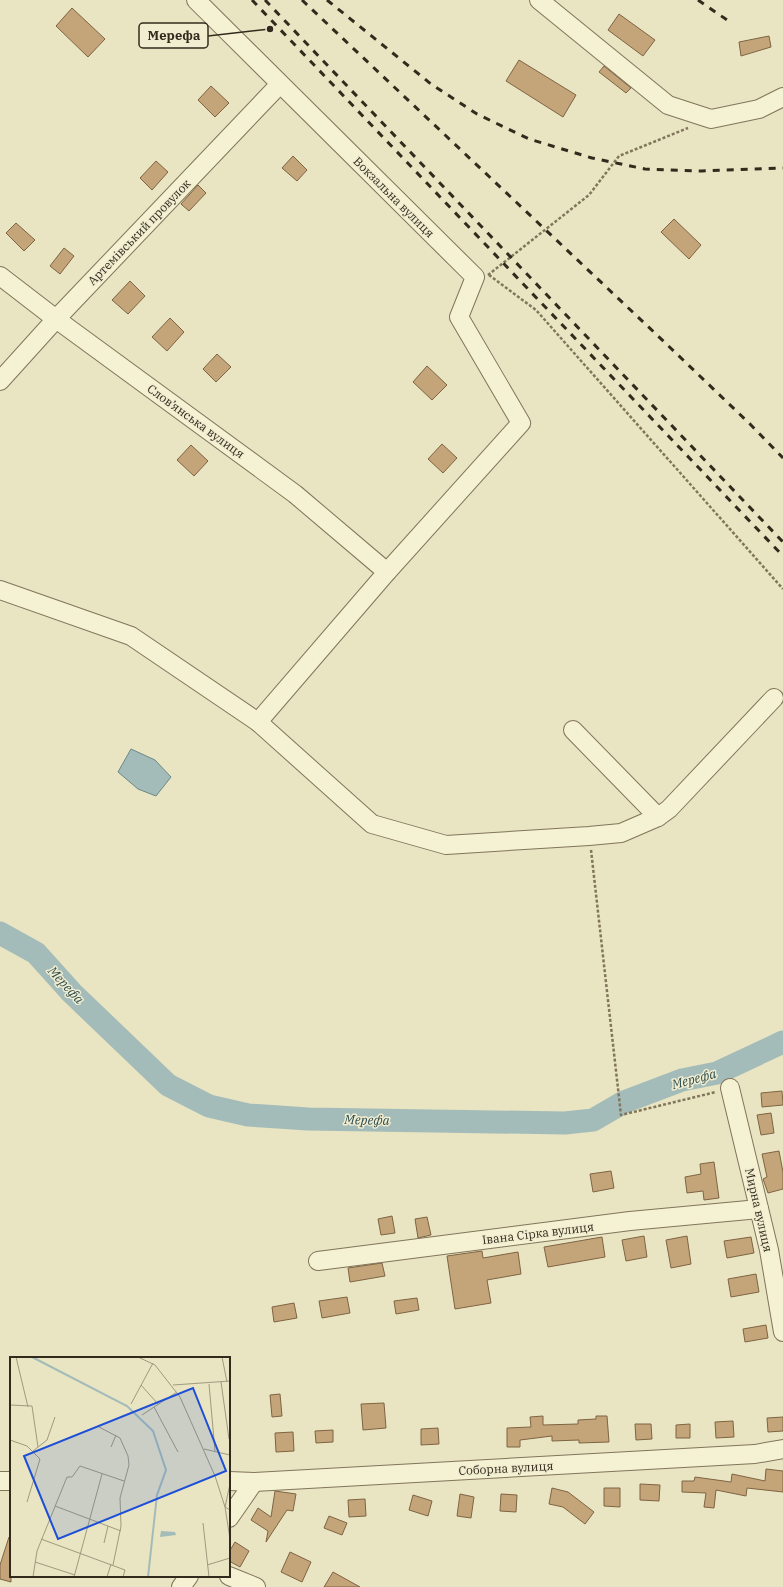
<svg xmlns="http://www.w3.org/2000/svg" width="783" height="1587" font-family="'IBM Plex Serif',serif">
	<style>
		.water { fill: #a3bcb9; stroke: #6c8986 }
		.lines { fill: none; stroke-linecap: round; stroke-linejoin: round }
		.river { stroke: #a3bcb9; stroke-width: 23 }
		.building { fill: #c4a57a; stroke: #7e6443 }
		.minor-casing { stroke: #81755b; stroke-width: 20 }
		.path { stroke: #81755b; stroke-width: 2.5; stroke-dasharray: 3 2; stroke-linecap: butt }
		.minor { stroke: #f5f1d3; stroke-width: 18 }
		.rail { stroke: #322b1d; stroke-width: 3; stroke-dasharray: 7 7; stroke-linecap: butt }
		.labels { text-anchor: middle; dominant-baseline: central; stroke-width: 3; stroke-linejoin: round; paint-order: stroke }
		.street-label { font-size: 12px; fill: #322b1d; stroke: #f1edd0 }
		.water-label { font-size: 13px; font-style: italic; fill: #2e4d50; stroke: #f1edd0 }
		.inset-river { fill: none; stroke: #a3bcb9; stroke-width: 2 }
		.inset-road { fill: none; stroke: #a09a7f; stroke-width: 1 }
		.view { fill: #1d4ed8; fill-opacity: 0.15; stroke: #1d4ed8; stroke-width: 2 }
		.inset-edge { fill: none; stroke: #322b1d; stroke-width: 2 }
		.leader { fill: none; stroke: #322b1d; stroke-width: 1.5 }
		.callout-dot { fill: #322b1d; stroke: #f1edd0; stroke-width: 1.5 }
		.callout { fill: #f1edd0; stroke: #322b1d; stroke-width: 1.5 }
		.callout-label { font-size: 13px; text-anchor: middle; font-weight: bold; fill: #322b1d }
	</style>
	<rect width="100%" height="100%" fill="#e9e4c1"/>
	<path class="water" d="M131,749L155,760L171,777L156,796L138,789L118,772Z"/>
	<g class="lines">
		<path class="river" d="M0,933L36,953L72,993L168,1085L209,1106L248,1115L308,1119L565,1123L593,1120L624,1102L682,1080L717,1073L783,1042"/>
	</g>
	<g class="building">
		<path d="M72,8L105,39L88,57L56,26Z"/>
		<path d="M619,14L655,40L643,56L608,30Z"/>
		<path d="M769,36L771,47L741,56L739,42Z"/>
		<path d="M519,60L576,95L563,117L506,81Z"/>
		<path d="M604,66L631,88L626,93L599,72Z"/>
		<path d="M211,86L229,103L215,117L198,100Z"/>
		<path d="M293,156L307,170L297,181L282,168Z"/>
		<path d="M156,161L168,172L152,190L140,178Z"/>
		<path d="M198,185L206,193L189,211L181,204Z"/>
		<path d="M674,219L701,245L689,259L661,232Z"/>
		<path d="M16,223L35,240L24,251L6,233Z"/>
		<path d="M64,248L74,256L60,274L50,266Z"/>
		<path d="M130,281L145,296L128,314L112,300Z"/>
		<path d="M170,318L184,332L167,351L152,337Z"/>
		<path d="M217,354L231,367L216,382L203,369Z"/>
		<path d="M427,366L447,385L432,400L413,382Z"/>
		<path d="M442,444L457,458L443,473L428,459Z"/>
		<path d="M191,445L208,461L194,476L177,460Z"/>
		<path d="M782,1091L783,1105L762,1107L761,1093Z"/>
		<path d="M771,1113L774,1133L761,1135L757,1115Z"/>
		<path d="M779,1151L783,1172V1189L768,1193L763,1179L767,1177L762,1154Z"/>
		<path d="M714,1162L719,1198L704,1200L703,1191L687,1193L685,1177L701,1174L700,1164Z"/>
		<path d="M611,1171L614,1188L593,1192L590,1174Z"/>
		<path d="M392,1216L395,1233L381,1235L378,1219Z"/>
		<path d="M427,1217L431,1235L418,1238L415,1219Z"/>
		<path d="M644,1236L647,1257L626,1261L622,1240Z"/>
		<path d="M687,1236L691,1264L671,1268L666,1240Z"/>
		<path d="M602,1237L605,1257L548,1267L544,1247Z"/>
		<path d="M751,1237L754,1253L727,1258L724,1241Z"/>
		<path d="M482,1251L483,1258L518,1252L521,1274L487,1280L491,1303L455,1309L447,1256Z"/>
		<path d="M382,1263L385,1276L350,1282L348,1268Z"/>
		<path d="M756,1274L759,1292L731,1297L728,1279Z"/>
		<path d="M347,1297L350,1313L322,1318L319,1301Z"/>
		<path d="M417,1298L419,1310L396,1314L394,1301Z"/>
		<path d="M294,1303L297,1318L274,1322L272,1307Z"/>
		<path d="M766,1325L768,1338L745,1342L743,1329Z"/>
		<path d="M280,1394L282,1416L272,1417L270,1395Z"/>
		<path d="M384,1403L386,1428L363,1430L361,1404Z"/>
		<path d="M543,1416V1425L578,1424V1420L596,1419V1416H607L609,1442L579,1443V1440L552,1441V1436L520,1440V1447H507V1428L531,1427L530,1417Z"/>
		<path d="M783,1417V1431L768,1432L767,1418Z"/>
		<path d="M733,1421L734,1437L716,1438L715,1422Z"/>
		<path d="M635,1424H651L652,1439L636,1440Z"/>
		<path d="M690,1424V1438H676V1425Z"/>
		<path d="M438,1428L439,1444L421,1445V1429Z"/>
		<path d="M333,1430V1442L316,1443L315,1431Z"/>
		<path d="M293,1432L294,1451L276,1452L275,1433Z"/>
		<path d="M766,1469L783,1471V1492L747,1488L746,1496L716,1490L714,1508L704,1507L706,1493L682,1492V1481H694L695,1477L731,1482L732,1474L765,1481Z"/>
		<path d="M640,1484L660,1485L659,1501L640,1500Z"/>
		<path d="M552,1488L568,1492L594,1512L585,1524L563,1507L549,1504Z"/>
		<path d="M604,1488H620V1507L604,1506Z"/>
		<path d="M275,1491L296,1494L293,1511L287,1510L266,1542L268,1531L251,1520L258,1508L271,1517Z"/>
		<path d="M460,1494L474,1497L471,1518L457,1516Z"/>
		<path d="M501,1494L517,1495L516,1512L500,1511Z"/>
		<path d="M413,1495L432,1501L428,1516L409,1510Z"/>
		<path d="M365,1499L366,1516L349,1517L348,1500Z"/>
		<path d="M329,1516L347,1523L342,1535L324,1528Z"/>
		<path d="M9,1537L11,1538V1582L0,1579V1565Z"/>
		<path d="M235,1542L249,1551L240,1567L229,1561V1552Z"/>
		<path d="M290,1552L311,1562L302,1582L281,1572Z"/>
		<path d="M333,1572L360,1587H324Z"/>
	</g>
	<g class="lines">
		<defs>
			<g id="minor">
				<path d="M196,0L475,277L459,317L521,423L387,572L258,722"/>
				<path d="M539,0L668,105L711,119L759,109L783,97"/>
				<path d="M0,276L56,319L295,494L387,572"/>
				<path d="M0,381L56,319L280,84"/>
				<path d="M0,590L131,636L258,722L372,824L446,845L589,836L621,833L658,817L669,809L774,698"/>
				<path d="M573,730L658,817"/>
				<path d="M730,1088L769,1250L783,1332"/>
				<path d="M318,1261L630,1221L759,1209"/>
				<path d="M0,1481H11"/>
				<path d="M229,1481L254,1482L755,1454L783,1449"/>
				<path d="M229,1518L254,1482"/>
				<path d="M229,1576L256,1587"/>
				<path d="M181,1587L189,1576"/>
			</g>
		</defs>
		<use href="#minor" class="minor-casing"/>
		<g class="path">
			<path d="M488,275L589,195L619,156L688,128"/>
			<path d="M489,275L536,310L783,589"/>
			<path d="M591,850L621,1115L716,1092"/>
		</g>
		<use href="#minor" class="minor"/>
		<g class="rail">
			<path d="M252,0L783,556"/>
			<path d="M265,0L783,542"/>
			<path d="M302,0L657,335L750,424L783,458"/>
			<path d="M327,0L431,84L477,114L529,139L592,158L645,169L702,171L783,168"/>
			<path d="M698,0L730,22"/>
		</g>
	</g>
	<g class="labels">
		<g class="street-label">
			<text transform="translate(394 197) rotate(45)">Вокзальна вулиця</text>
			<text transform="translate(139 232) rotate(-46)">Артемівський провулок</text>
			<text transform="translate(196 421) rotate(36)">Слов’янська вулиця</text>
			<text transform="translate(759 1210) rotate(77)">Мирна вулиця</text>
			<text transform="translate(538 1233) rotate(-7)">Івана Сірка вулиця</text>
			<text transform="translate(506 1468) rotate(-3)">Соборна вулиця</text>
		</g>
		<g class="water-label">
			<text transform="translate(66 985) rotate(47)">Мерефа</text>
			<text transform="translate(694 1079) rotate(-15)">Мерефа</text>
			<text transform="translate(367 1120) rotate(1)">Мерефа</text>
		</g>
	</g>
	<g transform="translate(10 1357)">
		<rect width="220" height="220" fill="#e9e4c1"/>
		<path d="M151,174L165,175L166,178L150,180Z" fill="#a3bcb9"/>
		<path class="inset-river" d="M22,0L117,49L143,74L156,113L147,138L138,220"/>
		<path class="inset-road" d="M6,0L18,50M128,0L145,8L170,40L205,119L215,150L220,182M212,0L217,25M211,25L219,82M199,27L205,94M131,28L148,47M163,28L220,24M0,45V64M121,47L143,6M0,48L22,49L28,90M144,50L168,95M132,58L167,35M89,70L110,81L118,99L119,108L110,141L111,169L103,208M0,83L17,89L30,102L17,145M101,90L106,78M194,92L220,98M23,94L37,83L45,60M220,127L215,150L220,153M45,149L111,174M193,166L199,220M31,182L115,213L113,220M94,186L98,169M25,205L65,218M197,208L220,201M23,220L27,194L57,120H62L70,109L114,124M64,220L92,117M97,220L101,207"/>
		<path class="view" d="M183,31L216,114L48,182L14,99Z"/>
		<rect width="220" height="220" class="inset-edge"/>
	</g>
	<path class="leader" d="M270 29L208 36"/>
	<circle class="callout-dot" cx="270" cy="29" r="4"/>
	<rect class="callout" x="139" y="23" width="69" height="25" rx="4"/>
	<g class="callout-label">
		<text x="174" y="40">Мерефа</text>
	</g>
</svg>
